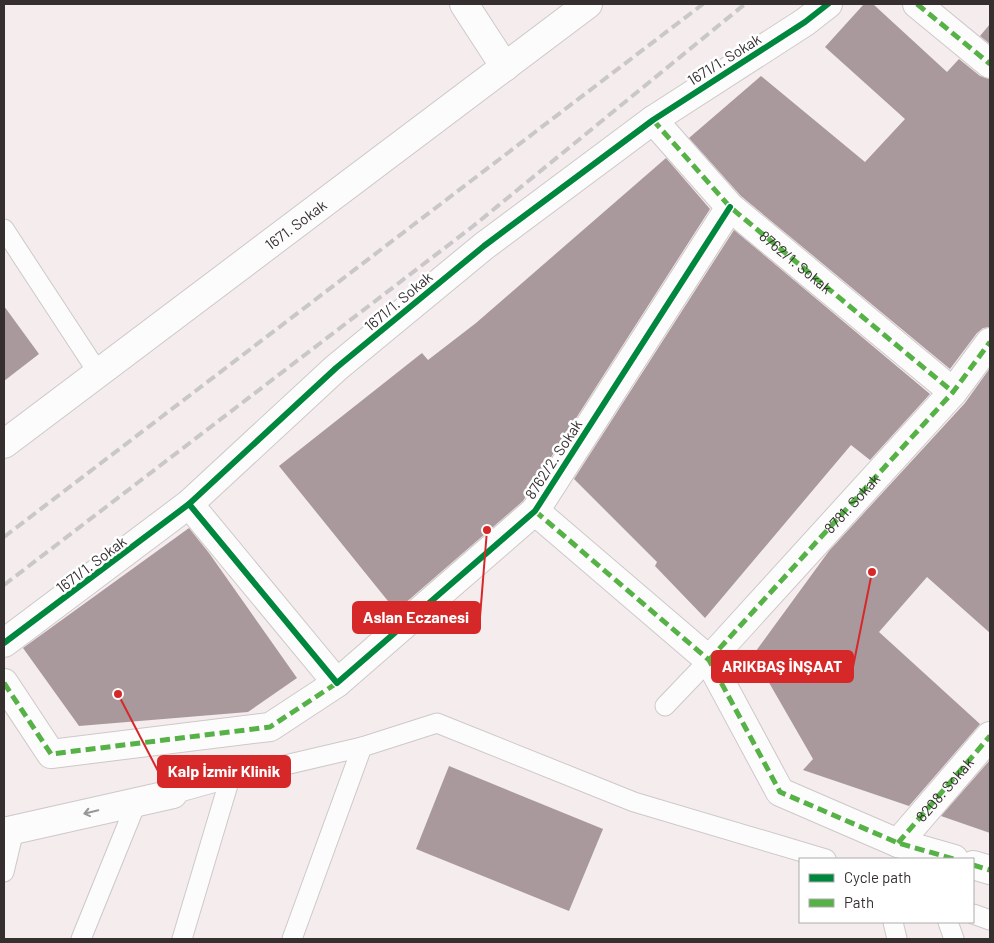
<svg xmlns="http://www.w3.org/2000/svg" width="994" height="943" font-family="Barlow,sans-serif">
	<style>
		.building { fill: #a9999c }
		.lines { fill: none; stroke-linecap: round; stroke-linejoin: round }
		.lane-casing { stroke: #cec8c9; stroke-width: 21 }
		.street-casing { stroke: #cec8c9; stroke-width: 30 }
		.lane { stroke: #fdfcfc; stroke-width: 19 }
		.street { stroke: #fdfcfc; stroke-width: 28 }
		.rail { stroke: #c9c7c7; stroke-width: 4; stroke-dasharray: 10 5; stroke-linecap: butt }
		.quiet { stroke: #56b246; stroke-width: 5; stroke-dasharray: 10 5; stroke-linecap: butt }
		.cycleway-casing { stroke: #fff; stroke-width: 9 }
		.cycleway { stroke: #00873e; stroke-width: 6 }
		.oneway { stroke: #999696 }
		.labels { text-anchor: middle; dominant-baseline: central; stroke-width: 5; stroke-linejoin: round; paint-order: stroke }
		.street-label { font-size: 15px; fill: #352f30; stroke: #fff }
		.leader { fill: none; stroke: #d62828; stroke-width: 2 }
		.callout-dot { fill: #d62828; stroke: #fff; stroke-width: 2 }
		.callout { fill: #d62828; stroke: #d62828; stroke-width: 2 }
		.callout-label { font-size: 16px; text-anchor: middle; font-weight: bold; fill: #fff }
	</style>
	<rect width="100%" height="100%" fill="#f4eced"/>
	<g class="building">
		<path d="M864,4H873L947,72L959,59L980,76L990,79V327L983,328L977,333L950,369L741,196L689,138L761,76L865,162L905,119L825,47Z"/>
		<path d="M990,24V44L980,36Z"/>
		<path d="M666,158L710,209L523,501L396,611L279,466L422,353L428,360L476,323Z"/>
		<path d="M734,230L930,394L870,460L851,445L705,618L655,566L657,562L574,479Z"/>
		<path d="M4,306L39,354L4,381Z"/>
		<path d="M990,368V633L927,577L879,632L980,724L909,806L803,770L813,759L753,655L829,551L965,403Z"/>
		<path d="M189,528L209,553L297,678L248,712L79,726L23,648Z"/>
		<path d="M990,760V833L941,816Z"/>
		<path d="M449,766L603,829L569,911L416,849Z"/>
	</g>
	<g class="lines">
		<defs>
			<g id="lane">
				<path d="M4,229L99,374"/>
				<path d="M665,706L709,660"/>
				<path d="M173,794L230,778"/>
				<path d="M4,872L14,830"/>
				<path d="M973,914L990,920"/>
				<path d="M893,922L897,939"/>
				<path d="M948,922L954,939"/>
				<path d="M81,939L137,801"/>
				<path d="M182,939L230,778L362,747"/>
				<path d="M292,939L362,747L437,723L634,802L826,859"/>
			</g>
			<g id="street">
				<path d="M464,4L505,67"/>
				<path d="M917,4L990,64"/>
				<path d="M653,120L730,207L953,392"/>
				<path id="s1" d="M4,444L588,4"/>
				<path d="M189,504L337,683L535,511L730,207"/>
				<path d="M535,511L709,660L780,792L898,843L954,859"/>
				<path d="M4,643L189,504L336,368L484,246L653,120L805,22L828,4"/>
				<path id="s2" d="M709,660L953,392L990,342"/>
				<path d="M4,683L51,754L270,727L337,683"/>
				<path d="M4,832L173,794"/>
				<path id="s3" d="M898,843L990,736"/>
				<path d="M973,865L990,870"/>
			</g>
		</defs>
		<use href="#lane" class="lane-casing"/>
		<use href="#street" class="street-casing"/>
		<use href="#lane" class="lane"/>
		<use href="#street" class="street"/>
		<g class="rail">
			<path d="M4,537L703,4"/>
			<path d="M4,585L472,227L745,4"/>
		</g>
		<g class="quiet">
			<path d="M917,4L990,64"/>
			<path id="s4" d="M653,120L730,207L953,392"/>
			<path d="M535,511L709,660L780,792L898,843L954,859"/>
			<path d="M709,660L953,392L990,342"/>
			<path d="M4,683L51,754L270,727L337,683"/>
			<path d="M898,843L990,736"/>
			<path d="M973,865L990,870"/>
		</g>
		<defs>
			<g id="cycleway">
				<path d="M189,504L337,683L535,511L730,207"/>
				<path d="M4,643L189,504L336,368L484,246L653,120L805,22L828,4"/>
			</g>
		</defs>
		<use href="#cycleway" class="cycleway-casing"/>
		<use href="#cycleway" class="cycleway"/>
	</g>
	<defs><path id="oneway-shaft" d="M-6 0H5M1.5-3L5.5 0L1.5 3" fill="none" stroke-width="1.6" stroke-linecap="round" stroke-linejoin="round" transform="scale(1.25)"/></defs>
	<use class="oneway" href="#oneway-shaft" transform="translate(91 812) rotate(167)"/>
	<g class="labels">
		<g class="street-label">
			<text transform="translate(724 59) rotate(-32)">1671/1. Sokak</text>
			<text stroke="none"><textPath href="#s1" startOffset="365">1671. Sokak</textPath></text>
			<text stroke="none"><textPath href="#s4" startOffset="202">8762/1. Sokak</textPath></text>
			<text transform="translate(398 301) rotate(-40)">1671/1. Sokak</text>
			<text transform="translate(553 459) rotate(-57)">8762/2. Sokak</text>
			<text stroke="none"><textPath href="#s2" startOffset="212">8781. Sokak</textPath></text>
			<text transform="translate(91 564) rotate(-37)">1671/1. Sokak</text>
			<text stroke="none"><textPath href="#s3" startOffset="71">8208. Sokak</textPath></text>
		</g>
	</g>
	<path class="leader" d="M487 530L480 617M872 572L853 667M118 694L158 771"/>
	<g class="callout-dot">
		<circle cx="487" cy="530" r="5"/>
		<circle cx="872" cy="572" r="5"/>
		<circle cx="118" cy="694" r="5"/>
	</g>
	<g class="callout">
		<rect x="353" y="602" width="127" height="31" rx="5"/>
		<rect x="712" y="651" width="141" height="31" rx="5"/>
		<rect x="158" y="756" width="132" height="31" rx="5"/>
	</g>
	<g class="callout-label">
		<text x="416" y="623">Aslan Eczanesi</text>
		<text x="782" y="672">ARIKBAŞ İNŞAAT</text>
		<text x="224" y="777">Kalp İzmir Klinik</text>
	</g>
	<rect width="994" height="943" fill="none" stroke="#352f30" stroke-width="10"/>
	<rect x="799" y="858" width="175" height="65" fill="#ffffff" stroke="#aeacac"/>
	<rect x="809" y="874" width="25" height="8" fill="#00873e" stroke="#aeacac"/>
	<text x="844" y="883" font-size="15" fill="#352f30">Cycle path</text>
	<rect x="809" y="899" width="25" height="8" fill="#56b246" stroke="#aeacac"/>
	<text x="844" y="908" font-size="15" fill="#352f30">Path</text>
</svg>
